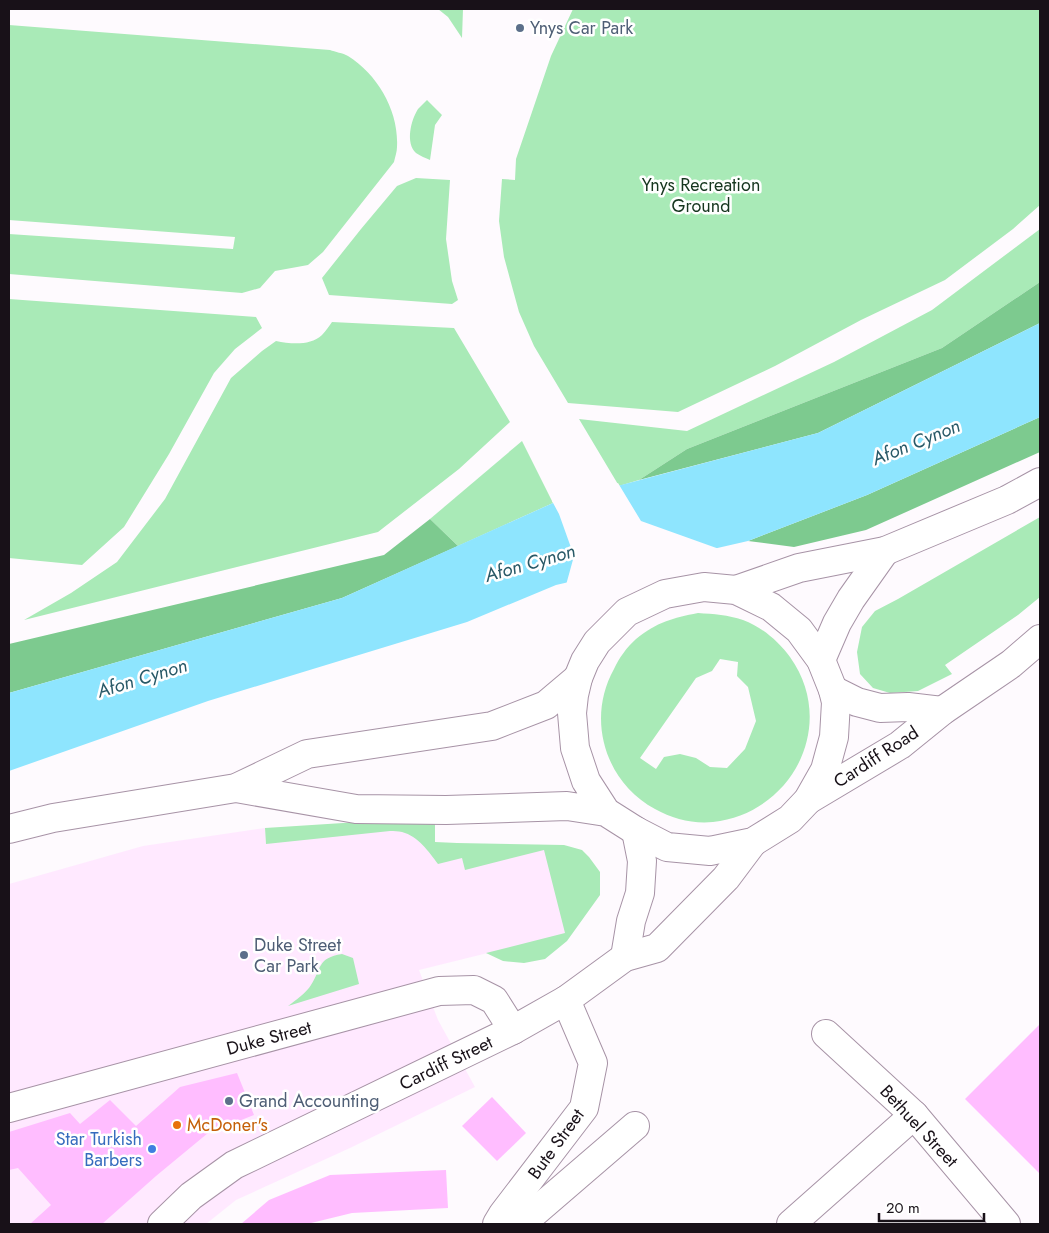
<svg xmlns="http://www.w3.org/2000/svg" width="1049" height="1233" font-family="Jost,sans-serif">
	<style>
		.built { fill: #ffe9ff }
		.green { fill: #a9eab7; fill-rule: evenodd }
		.forest { fill: #7dca8f }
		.water { fill: #8ee5fe }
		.pier { fill: #fefafe }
		.building { fill: #ffbdff }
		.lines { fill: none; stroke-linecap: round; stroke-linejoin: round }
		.street-casing { stroke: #a793a6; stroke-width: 30 }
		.secondary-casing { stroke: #a793a6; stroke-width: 30 }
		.primary-casing { stroke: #a793a6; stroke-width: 30 }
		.street { stroke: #fff; stroke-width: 28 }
		.secondary { stroke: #fff; stroke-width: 28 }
		.primary { stroke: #fff; stroke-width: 28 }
		.service-dot { fill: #5c6f8a; stroke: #fff; stroke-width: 2 }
		.food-dot { fill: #e8710a; stroke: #fff; stroke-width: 2 }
		.shop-dot { fill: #3f7fe0; stroke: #fff; stroke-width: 2 }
		.labels { text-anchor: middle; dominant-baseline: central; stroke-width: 5; stroke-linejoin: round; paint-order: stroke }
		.service-label { font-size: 18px; fill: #4e5e75; stroke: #fff; text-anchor: start }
		.park-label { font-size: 18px; fill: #16361f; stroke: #fff }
		.street-label { font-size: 18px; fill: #181118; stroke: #fff }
		.food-label { font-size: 18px; fill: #c56008; stroke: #fff; text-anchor: start }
		.shop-label { font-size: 18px; fill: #366cbe; stroke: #fff; text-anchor: end }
		.water-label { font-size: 19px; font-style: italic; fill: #285967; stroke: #fff }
	</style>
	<rect width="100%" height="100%" fill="#fefafe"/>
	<path class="built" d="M265,828L266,843L410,828L435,849L550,845L600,895L565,934L419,970L438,1020L475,1087L350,1148L236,1200L206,1224H9V884L143,846Z"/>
	<g class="green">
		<path d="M438,9H463L462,38L448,17Z"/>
		<path d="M573,9H1040V205L1013,229L945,280L861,320L775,366L678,412L568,403L534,346L519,312L504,257L499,221L502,179L515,180L516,159L551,56Z"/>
		<path d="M9,25L330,50C335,52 343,53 348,56C378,75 399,111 397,147C397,152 395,157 394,162L323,252L308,265L275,271L260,288L242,293L9,274V234L233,249L235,237L9,220Z"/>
		<path d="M427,100L442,115L435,125L430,160C426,158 420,156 416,153C405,143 411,120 418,109C421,106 424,103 427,100Z"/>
		<path d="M416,178L450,180L446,239L452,281L458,300L452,304L329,295L322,278L361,229L397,186Z"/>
		<path d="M1040,229V282L942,348L687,449L639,480L619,486L579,419L687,431L834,362L932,310Z"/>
		<path d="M9,299L256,317L262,328L235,349L214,373L169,454L124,527L82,565L9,558Z"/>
		<path d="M332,322L454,328L510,422L459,469L378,532L24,620L71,593L117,562L165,499L231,378L262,351L276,341C291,344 310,346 322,335C326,331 329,326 332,322Z"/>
		<path d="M522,441L553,503L458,546L430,519Z"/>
		<path d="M1040,517V597L1018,615L945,665L952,674L918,691L890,693L873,688L860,674L857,652L862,627L875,611L898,599Z"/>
		<path d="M698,613C714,614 728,615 743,620C762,627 778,641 790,657C838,724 793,813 713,822C693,824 673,819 655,809C605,782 586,719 614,669C619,658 627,647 636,639C657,622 673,618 698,613ZM720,659L738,662L737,676L748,687L756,721L745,749L727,768L710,767L696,758L680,754L664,757L656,769L640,758L696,678L712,671Z"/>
		<path d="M390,820L435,822V842L457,843L564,845L582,850L589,857L600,872V895L567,941L545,959L524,963L503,961L486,953L565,933L544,850L465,870L462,858L438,864C429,852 418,836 402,832C398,831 394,831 390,831L266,844L265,828Z"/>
		<path d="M342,954L353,958L359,984L288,1006C295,1001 307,992 311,985C322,968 317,958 342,954Z"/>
	</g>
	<g class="forest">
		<path d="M1040,282V323L818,433L639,480L687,449L942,348Z"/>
		<path d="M1040,417V452L866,530L794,547L748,541L867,495Z"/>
		<path d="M430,519L458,546L342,598L9,693V644L384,555Z"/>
	</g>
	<path class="water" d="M1040,323V417L867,495L748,541L556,585L467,622L208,701L9,771V693L342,598L553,503L818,433Z"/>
	<path class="pier" d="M618,483L641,521L722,550L566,585L574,556L559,514L552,501Z"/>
	<g class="building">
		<path d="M1040,1024V1174L965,1099Z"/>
		<path d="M237,1073L254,1115L208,1133L156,1176L102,1224H30L51,1205L18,1168L9,1170V1132L70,1113L80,1124L110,1100L136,1126L180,1087Z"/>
		<path d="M492,1097L526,1133L497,1161L462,1126Z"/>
		<path d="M446,1170L448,1208L352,1213L307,1224H241L269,1200L330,1175Z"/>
	</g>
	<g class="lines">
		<defs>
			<g id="street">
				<path d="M826,1034L914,1115L1006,1224"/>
				<path d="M9,1108L439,991L474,990L494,1000L513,1030"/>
				<path d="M497,1224L503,1214L584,1108L593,1063L566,1000"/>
				<path d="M521,1224L635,1126"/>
				<path d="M791,1224L914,1115"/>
			</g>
			<g id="secondary">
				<path d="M833,690L857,702L880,708L908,707L942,711"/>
				<path d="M808,800L900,745L942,711L1011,664L1040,639"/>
				<path d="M625,957L631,921L640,893L642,861L636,831"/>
				<path d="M162,1224L191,1196L234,1165L513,1030L566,1000L625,957L657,948L726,878L753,842"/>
			</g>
			<g id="primary">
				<path d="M736,590L799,568L885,551L1007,500L1040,482"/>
				<path d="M821,660L837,623L851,599L885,551"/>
				<path d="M236,788L356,809L446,810L567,806L606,812L636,831L667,847L710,851L753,842L790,819L808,800L825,770L834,737L836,702L833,690L821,660L799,630L771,607L736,590L704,587L665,594L627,612L597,642L585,661L578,678L574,695L572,713L575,748L586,781L606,812"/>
				<path d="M9,829L53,818L236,788L307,754L492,726L546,705L578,678"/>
			</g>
		</defs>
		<use href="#street" class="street-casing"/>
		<use href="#secondary" class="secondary-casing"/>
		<use href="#primary" class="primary-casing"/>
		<use href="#street" class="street"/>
		<use href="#secondary" class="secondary"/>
		<use href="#primary" class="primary"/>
	</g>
	<g class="service-dot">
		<circle cx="520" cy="28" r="5"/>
		<circle cx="244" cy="955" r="5"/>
		<circle cx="229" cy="1101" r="5"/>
	</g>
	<circle class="food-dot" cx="177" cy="1125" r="5"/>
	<circle class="shop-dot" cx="152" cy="1149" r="5"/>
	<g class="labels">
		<g class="service-label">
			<text x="530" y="28">Ynys Car Park</text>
			<text x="254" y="945">Duke Street<tspan x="254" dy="21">Car Park</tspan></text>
			<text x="239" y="1101">Grand Accounting</text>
		</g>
		<g class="park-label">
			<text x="701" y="185">Ynys Recreation<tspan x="701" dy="21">Ground</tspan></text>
		</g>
		<g class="street-label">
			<text transform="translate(876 757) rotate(-33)">Cardiff Road</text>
			<text transform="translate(269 1038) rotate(-15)">Duke Street</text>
			<text transform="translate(446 1063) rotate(-26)">Cardiff Street</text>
			<text transform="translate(919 1126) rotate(47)">Bethuel Street</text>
			<text transform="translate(556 1144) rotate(-54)">Bute Street</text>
		</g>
		<g class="food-label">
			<text x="187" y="1125">McDoner's</text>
		</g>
		<g class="shop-label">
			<text x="142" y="1139">Star Turkish<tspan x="142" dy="21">Barbers</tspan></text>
		</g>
		<g class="water-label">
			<text transform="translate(916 442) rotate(-22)">Afon Cynon</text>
			<text transform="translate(530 563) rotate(-16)">Afon Cynon</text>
			<text transform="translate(142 678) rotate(-17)">Afon Cynon</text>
		</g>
	</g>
	<rect width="1049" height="1233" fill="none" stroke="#181118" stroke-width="20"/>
	<path d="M879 1213v8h105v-8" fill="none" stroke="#181118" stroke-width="2.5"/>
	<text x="886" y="1213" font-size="15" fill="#181118" stroke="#ffffff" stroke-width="4" paint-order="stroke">20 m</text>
</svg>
